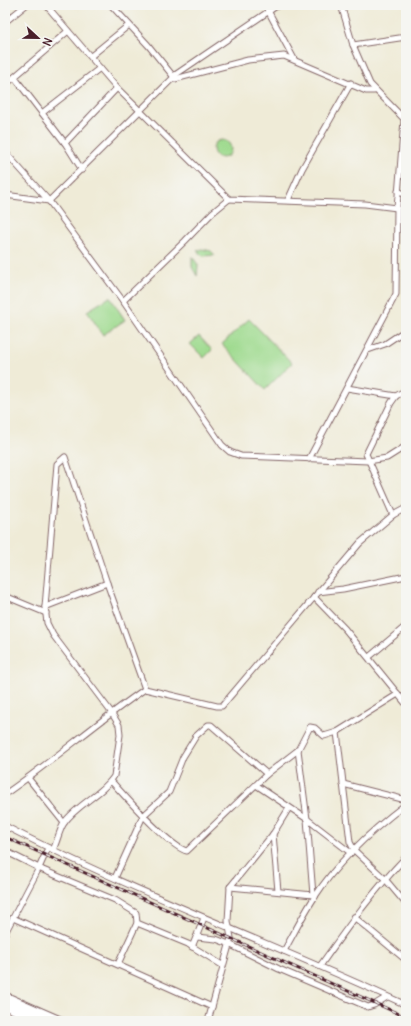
<svg xmlns="http://www.w3.org/2000/svg" width="411" height="1026" font-family="Delius,sans-serif">
	<style>
		.green { fill: #9eda8e; stroke: #747c5c }
		.lines { fill: none; stroke-linecap: round; stroke-linejoin: round }
		.street-casing { stroke: #846667; stroke-width: 7 }
		.highway-casing { stroke: #846667; stroke-width: 11 }
		.street { stroke: #fff; stroke-width: 5 }
		.highway { stroke: #fff; stroke-width: 9 }
		.rail-casing { stroke: #4a1f2b; stroke-width: 3 }
		.rail { stroke: #f6f6f2; stroke-width: 1.5; stroke-dasharray: 4.5; stroke-linecap: butt }
	</style>
	<rect width="100%" height="100%" fill="#f6f6f2"/>
	<filter id="ink" filterUnits="userSpaceOnUse"><feTurbulence type="fractalNoise" baseFrequency=".025" numOctaves="2"/><feDisplacementMap in="SourceGraphic" scale="8" xChannelSelector="R" yChannelSelector="G"/><feConvolveMatrix kernelMatrix="1 2 1 2 8 2 1 2 1" color-interpolation-filters="sRGB"/></filter>
	<filter id="wash" filterUnits="userSpaceOnUse"><feTurbulence type="fractalNoise" baseFrequency=".012" numOctaves="4" result="noise"/><feDisplacementMap in="SourceGraphic" scale="16" xChannelSelector="R" yChannelSelector="G"/><feGaussianBlur stdDeviation="0.9" result="paint"/><feColorMatrix in="noise" values="0 0 0 0 0 0 0 0 0 0 0 0 0 0 0 0 0 1.4 0 .05"/><feComposite in="paint" operator="in"/></filter>
	<g filter="url(#wash)">
		<rect width="100%" height="100%" fill="#efebd7"/>
		<g class="green">
			<circle cx="222" cy="149" r="9"/>
			<path d="M202,249L211,251L215,255L203,256L197,251Z"/>
			<path d="M192,256L198,265L197,276L192,267Z"/>
			<path d="M110,297L125,320L103,335L87,311Z"/>
			<path d="M249,319L292,363L265,390L222,344Z"/>
			<path d="M199,336L212,350L204,358L190,344Z"/>
		</g>
	</g>
	<g filter="url(#ink)">
		<g class="lines">
			<defs>
				<g id="street">
					<path d="M46,5L117,88L229,199L365,204L397,208"/>
					<path d="M111,5L148,45L173,76"/>
					<path d="M265,5L294,59"/>
					<path d="M341,5L353,45L370,84L406,121"/>
					<path d="M5,22L26,5"/>
					<path d="M353,45L406,37"/>
					<path d="M91,56L129,25"/>
					<path d="M175,75L278,5"/>
					<path d="M15,78L65,143L82,170"/>
					<path d="M177,78L175,75L173,76L175,79L248,60L284,56L366,91H374"/>
					<path d="M5,85L68,31"/>
					<path d="M42,113L100,68"/>
					<path d="M65,143L117,88"/>
					<path d="M5,152L49,201L123,301L222,445L230,452L241,456L368,461L387,458L406,446"/>
					<path d="M398,191L406,195"/>
					<path d="M5,195L49,201"/>
					<path d="M288,200L302,169L351,83"/>
					<path d="M49,201L173,78"/>
					<path d="M123,301L185,241L212,213L229,199"/>
					<path d="M368,350L385,344L406,330"/>
					<path d="M347,388L396,396"/>
					<path d="M309,459L396,294L397,208L404,120"/>
					<path d="M393,515L366,454L391,403L396,396L406,390"/>
					<path d="M318,592L343,589L406,576"/>
					<path d="M5,596L46,613"/>
					<path d="M314,597L345,629L406,704"/>
					<path d="M45,607L107,583"/>
					<path d="M369,657L406,626"/>
					<path d="M337,732L350,842L354,850L385,879L406,904"/>
					<path d="M298,750L307,819L313,895L315,897"/>
					<path d="M28,778L64,823"/>
					<path d="M111,781C125,796 169,847 187,851L267,774L298,750L310,727L315,728L324,736L337,732L398,694"/>
					<path d="M343,784L406,800"/>
					<path d="M256,785L307,819L351,853"/>
					<path d="M5,794C53,761 97,722 145,689L217,706H222L360,543L393,515L406,508"/>
					<path d="M5,826C135,893 273,943 406,1005"/>
					<path d="M273,834L278,891"/>
					<path d="M53,850C57,842 59,831 64,823C76,805 103,794 114,776L120,735L119,725L111,712L53,635L47,623L45,607L57,464L65,457L107,583L145,689"/>
					<path d="M5,851L43,870L115,900L136,913L137,923L118,964"/>
					<path d="M115,878L143,816L169,792L183,757L196,736L208,725H211L267,774"/>
					<path d="M230,887L313,895"/>
					<path d="M354,917L406,960"/>
					<path d="M13,918L212,1007"/>
					<path d="M137,923L188,944L222,965"/>
					<path d="M5,933L39,868L48,848"/>
					<path d="M197,937L216,939L229,944L279,969L368,1007L374,1005L387,997"/>
					<path d="M192,947L204,918"/>
					<path d="M284,951C294,933 303,915 314,898C337,862 372,830 406,804"/>
					<path d="M320,966C347,928 373,891 406,857"/>
					<path d="M208,1021L231,938L228,921L230,887L273,834L289,808"/>
				</g>
				<g id="highway">
					<path d="M5,997L60,1021"/>
					<path d="M5,1005L42,1021"/>
				</g>
			</defs>
			<use href="#street" class="street-casing"/>
			<use href="#highway" class="highway-casing"/>
			<use href="#street" class="street"/>
			<use href="#highway" class="highway"/>
			<defs>
				<path id="rail" d="M5,837L406,1017"/>
			</defs>
			<use href="#rail" class="rail-casing"/>
			<use href="#rail" class="rail"/>
		</g>
	</g>
	<rect width="411" height="1026" fill="none" stroke="#f6f6f2" stroke-width="20"/>
	<g transform="translate(38 38) rotate(112)" stroke="#f6f6f2" stroke-width="3" paint-order="stroke">
	<path d="M0-3L7 15L0 10L-7 15Z" fill="#4a1f2b"/>
	<text y="-6" font-size="11" font-weight="bold" text-anchor="middle" fill="#4a1f2b">N</text>
	</g>
</svg>
